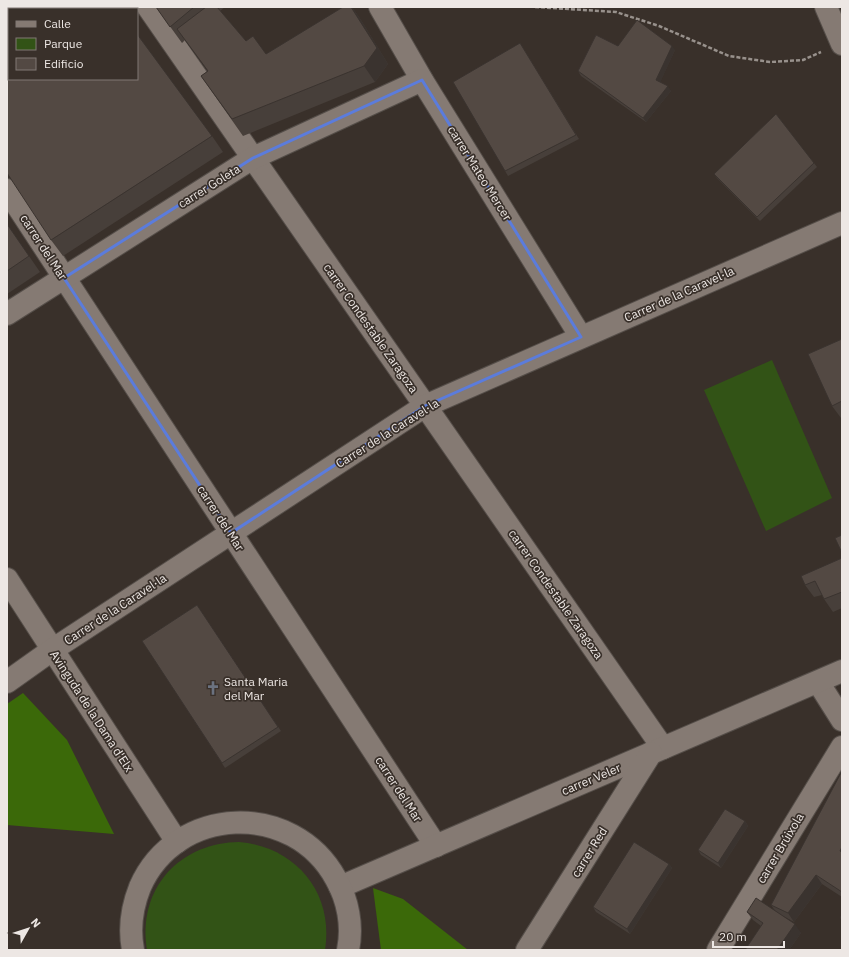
<svg xmlns="http://www.w3.org/2000/svg" width="849" height="957" font-family="'IBM Plex Sans',sans-serif">
	<style>
		.green { fill: #325316 }
		.forest { fill: #3b6909 }
		.lines { fill: none; stroke-linecap: round; stroke-linejoin: round }
		.minor-casing { stroke: #554e49; stroke-width: 24 }
		.path { stroke: #98918c; stroke-width: 2.5; stroke-dasharray: 4 2; stroke-linecap: butt }
		.minor { stroke: #857a73; stroke-width: 22 }
		.wall { fill: #473f3a }
		.shaded-wall { fill: #3a332f }
		.building { fill: #534943; stroke: #3a332f }
		.marked { fill: none; stroke: #5b7cdc; stroke-width: 3; stroke-linejoin: round }
		.labels { text-anchor: middle; dominant-baseline: central; stroke-width: 3.5; stroke-linejoin: round; paint-order: stroke }
		.street-label { font-size: 12px; fill: #ede7e4; stroke: #39302a }
		.poi-label { font-size: 12px; fill: #ede7e4; stroke: #39302a; text-anchor: start }
	</style>
	<rect width="100%" height="100%" fill="#39302a"/>
	<g class="green">
		<path d="M772,360L832,498L766,531L704,390Z"/>
		<path d="M239,842C296,847 334,893 325,950H147C137,890 178,843 239,842Z"/>
	</g>
	<g class="forest">
		<path d="M23,693L67,740L114,834L7,825V704Z"/>
		<path d="M373,888L403,899L468,950H381Z"/>
	</g>
	<g class="lines">
		<defs>
			<g id="minor">
				<path d="M148,7L663,748"/>
				<path d="M380,7L422,80L581,337"/>
				<path d="M826,7L842,44"/>
				<path d="M7,190L436,846"/>
				<path d="M7,314L253,158L422,80"/>
				<path d="M7,579L177,842"/>
				<path d="M7,682L52,650L425,406L842,223"/>
				<path d="M818,682L842,720"/>
				<path d="M340,887L842,671"/>
				<path d="M133,950C129,929 132,907 140,887C176,805 293,800 336,879C348,900 353,926 348,950"/>
				<path d="M527,950L651,753"/>
				<path d="M718,950L842,747"/>
			</g>
		</defs>
		<use href="#minor" class="minor-casing"/>
		<path class="path" d="M535,7L616,12L659,26L729,56L770,62L803,60L821,52"/>
		<use href="#minor" class="minor"/>
	</g>
	<g class="wall">
		<path d="M156,7H225L220,11L246,41L266,54L352,7L361,20L388,64L375,82L243,136L201,76L208,71L185,40L182,43Z"/>
		<path d="M520,43L579,139L508,176L505,171Z"/>
		<path d="M618,46L675,50L660,82L671,91L646,122L581,76L578,71Z"/>
		<path d="M212,136L223,152L63,256L51,240Z"/>
		<path d="M814,163L817,167L760,221L717,178L714,174Z"/>
		<path d="M7,224L40,272L7,294Z"/>
		<path d="M842,339V418H841L832,406Z"/>
		<path d="M842,558V608L833,612L824,599L822,595L814,597L805,585Z"/>
		<path d="M197,605L281,731L225,768L142,641Z"/>
		<path d="M842,771V897L822,884L794,922L783,916L801,933L789,950H745L761,926L753,920L747,912H776L771,905Z"/>
		<path d="M745,821L748,826L721,868L701,855L698,850Z"/>
		<path d="M669,864L672,868L630,934L596,912L593,907Z"/>
	</g>
	<g class="shaded-wall">
		<path d="M352,7L361,20L388,64L375,82L364,66Z"/>
		<path d="M672,46L675,50L659,85L656,80Z"/>
		<path d="M668,86L671,91L646,122L643,118Z"/>
		<path d="M745,821L748,826L721,868L718,863Z"/>
		<path d="M669,864L672,868L630,934L627,929Z"/>
		<path d="M816,875L822,884L794,922L788,913Z"/>
		<path d="M795,924L801,933L789,950H777Z"/>
	</g>
	<g class="building">
		<path d="M7,7H117L118,9H9V79H137V34L212,136L51,240L7,173Z"/>
		<path d="M156,7H194L170,27Z"/>
		<path d="M206,7H217L246,41L253,36L266,54L343,7H351L377,48L364,66L232,119L201,76L208,71L177,29Z"/>
		<path d="M637,20L672,46L656,80L668,86L643,118L578,71L596,35L618,46Z"/>
		<path d="M520,43L576,135L505,171L453,82Z"/>
		<path d="M776,114L814,163L757,217L714,174Z"/>
		<path d="M7,224L29,256L7,271Z"/>
		<path d="M842,339V401L832,406L808,354Z"/>
		<path d="M842,535V553L835,538Z"/>
		<path d="M842,558V592L824,599L815,581L805,585L801,576Z"/>
		<path d="M197,605L278,727L222,763L142,641Z"/>
		<path d="M842,771V847L840,851L842,852V892L816,875L788,913L771,905Z"/>
		<path d="M725,809L745,821L718,863L698,850Z"/>
		<path d="M634,842L669,864L627,929L593,907Z"/>
		<path d="M756,898L795,924L777,950H745L763,923L747,912Z"/>
		<path d="M842,914V919L840,918Z"/>
	</g>
	<path class="marked" d="M422,80L581,337L425,406L231,533L64,278L253,158Z"/>
	<defs>
		<symbol id="church-bare" viewBox="-9 -9 18 18"><path d="M-1.2-6h2.4v3.5h3.3v2.4h-3.3V6h-2.4V-.1h-3.3v-2.4h3.3Z" fill="#6b7280" stroke="#39302a" stroke-width="2.5" paint-order="stroke"/></symbol>
	</defs>
	<g fill-rule="evenodd">
		<use href="#church-bare" x="203" y="678" width="20" height="20"/>
	</g>
	<g class="labels">
		<g class="street-label">
			<text transform="translate(480 173) rotate(58)">carrer Mateo Mercer</text>
			<text transform="translate(209 186) rotate(-32)">carrer Goleta</text>
			<text transform="translate(44 247) rotate(57)">carrer del Mar</text>
			<text transform="translate(679 294) rotate(-24)">Carrer de la Caravel·la</text>
			<text transform="translate(371 328) rotate(55)">carrer Condestable Zaragoza</text>
			<text transform="translate(387 433) rotate(-32)">Carrer de la Caravel·la</text>
			<text transform="translate(221 518) rotate(57)">carrer del Mar</text>
			<text transform="translate(556 594) rotate(55)">carrer Condestable Zaragoza</text>
			<text transform="translate(115 609) rotate(-33)">Carrer de la Caravel·la</text>
			<text transform="translate(92 711) rotate(57)">Avinguda de la Dama d'Elx</text>
			<text transform="translate(591 779) rotate(-23)">carrer Veler</text>
			<text transform="translate(399 789) rotate(57)">carrer del Mar</text>
			<text transform="translate(780 848) rotate(-59)">carrer Brúixola</text>
			<text transform="translate(589 852) rotate(-58)">carrer Red</text>
		</g>
		<g class="poi-label">
			<text x="224" y="681">Santa Maria<tspan x="224" dy="14">del Mar</tspan></text>
		</g>
	</g>
	<rect width="849" height="957" fill="none" stroke="#ede7e4" stroke-width="16"/>
	<rect x="8" y="8" width="130" height="72" fill="#39302a" stroke="#817974"/>
	<rect x="16" y="21" width="20" height="6" fill="#857a73" stroke="#817974"/>
	<text x="44" y="28" font-size="12" fill="#ede7e4">Calle</text>
	<rect x="16" y="38" width="20" height="12" fill="#325316" stroke="#817974"/>
	<text x="44" y="48" font-size="12" fill="#ede7e4">Parque</text>
	<rect x="16" y="58" width="20" height="12" fill="#534943" stroke="#817974"/>
	<text x="44" y="68" font-size="12" fill="#ede7e4">Edificio</text>
	<g transform="translate(28 929) rotate(51)" stroke="#39302a" stroke-width="3" paint-order="stroke">
	<path d="M0-3L7 15L0 10L-7 15Z" fill="#ede7e4"/>
	<text y="-6" font-size="11" font-weight="bold" text-anchor="middle" fill="#ede7e4">N</text>
	</g>
	<path d="M713 941v6h71v-6" fill="none" stroke="#ede7e4" stroke-width="2"/>
	<text x="719" y="941" font-size="12" fill="#ede7e4" stroke="#39302a" stroke-width="3" paint-order="stroke">20 m</text>
</svg>
